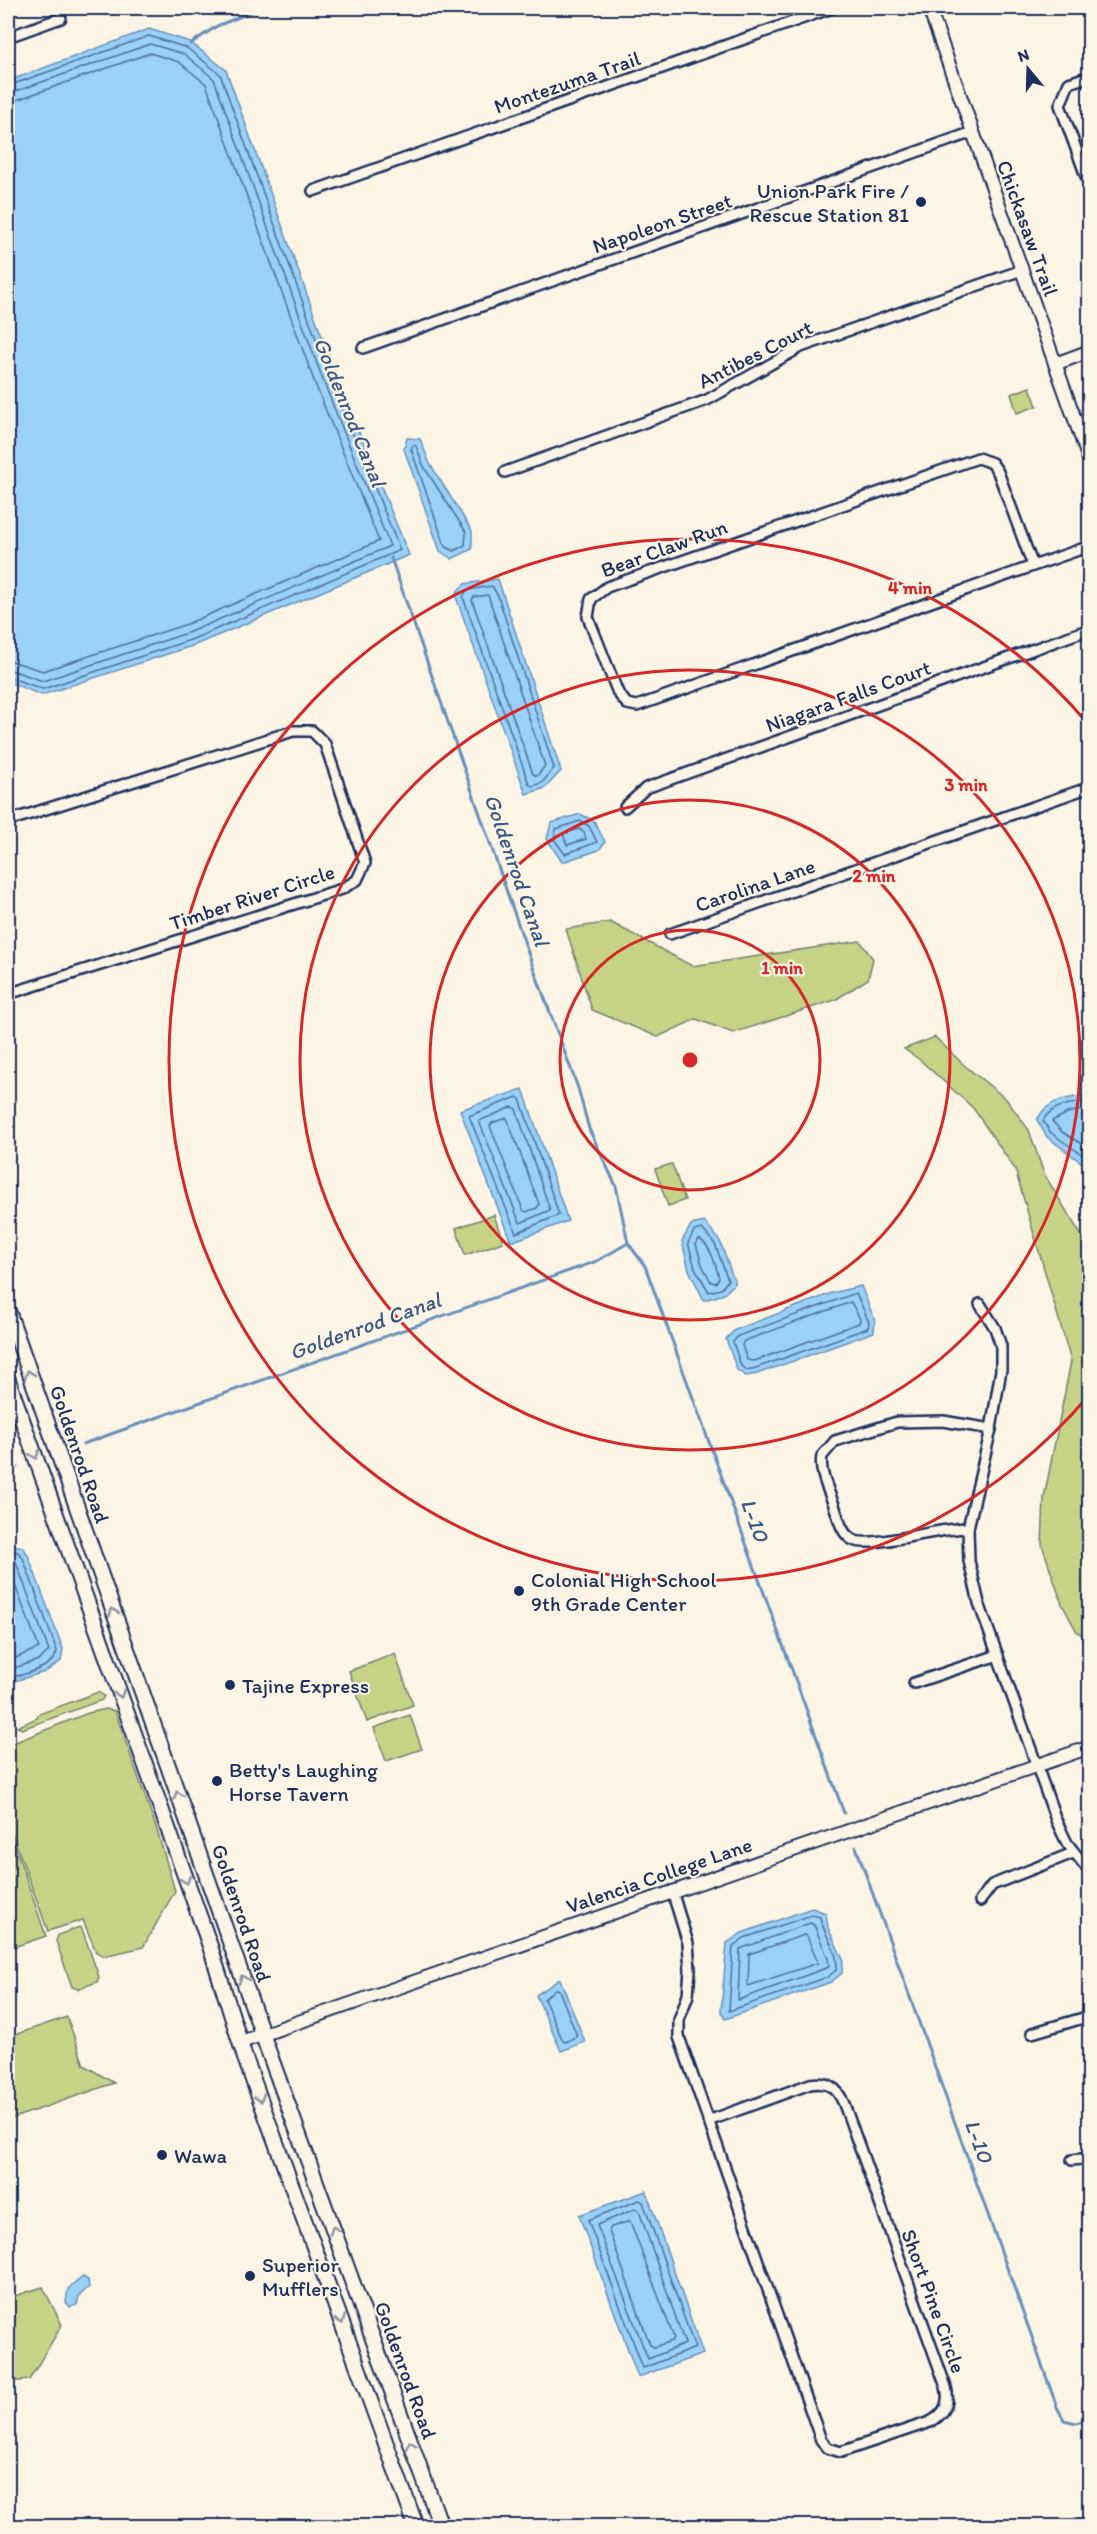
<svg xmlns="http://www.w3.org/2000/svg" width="1097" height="2534" font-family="Itim,sans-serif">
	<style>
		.green { fill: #c6d386; stroke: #708172; stroke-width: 1.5 }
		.water { fill: #99d1f9; stroke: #6790bb; stroke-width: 1.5 }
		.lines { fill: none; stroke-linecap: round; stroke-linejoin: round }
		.shore { stroke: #4d709c; stroke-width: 1.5 }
		.stream { stroke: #6790bb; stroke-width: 3 }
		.minor-casing { stroke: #1b2f5e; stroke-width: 14 }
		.tertiary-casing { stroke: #1b2f5e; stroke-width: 16 }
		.secondary-casing { stroke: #1b2f5e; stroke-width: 18 }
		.minor { stroke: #fcf5e5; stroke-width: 9 }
		.tertiary { stroke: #fcf5e5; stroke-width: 12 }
		.secondary { stroke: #fcf5e5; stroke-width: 14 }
		.oneway { stroke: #8c92a2 }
		.ring { fill: none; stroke: #d62828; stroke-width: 3 }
		.poi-dot { fill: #1b2f5e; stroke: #fcf5e5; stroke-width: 2 }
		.labels { text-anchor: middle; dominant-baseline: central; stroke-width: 4.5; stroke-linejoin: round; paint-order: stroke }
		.street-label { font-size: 21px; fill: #1b2f5e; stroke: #fcf5e5 }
		.poi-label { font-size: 21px; fill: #1b2f5e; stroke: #fcf5e5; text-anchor: start }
		.water-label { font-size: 22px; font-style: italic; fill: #3a5885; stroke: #fcf5e5 }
		.centre { fill: #d62828; stroke: #fcf5e5; stroke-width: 3 }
		.ring-label { font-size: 18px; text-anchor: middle; font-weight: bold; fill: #d62828; stroke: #fcf5e5; stroke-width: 4.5; stroke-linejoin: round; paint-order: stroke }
	</style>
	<rect width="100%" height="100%" fill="#fcf5e5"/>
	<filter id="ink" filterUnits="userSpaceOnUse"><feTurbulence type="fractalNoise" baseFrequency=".0167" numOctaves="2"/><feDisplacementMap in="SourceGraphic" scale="12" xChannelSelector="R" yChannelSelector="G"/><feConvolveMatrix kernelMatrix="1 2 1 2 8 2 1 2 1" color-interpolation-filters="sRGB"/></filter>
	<g filter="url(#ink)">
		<g class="green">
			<path d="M1030,387L1037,406L1017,413L1011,394Z"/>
			<path d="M610,922L692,966L860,941L873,959L868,979L835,1000L733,1033L696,1019L658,1037L592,1010L566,929Z"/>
			<path d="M935,1037L964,1065L1006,1099L1029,1130L1044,1174L1089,1248V1639L1077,1632L1062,1604L1042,1545L1044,1498L1071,1361L1015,1169L973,1108L920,1060L904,1049Z"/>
			<path d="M672,1164L685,1200L668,1206L655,1169Z"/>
			<path d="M494,1215L503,1242L465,1255L456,1228Z"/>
			<path d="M395,1654L413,1705L367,1722L349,1671Z"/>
			<path d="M98,1692L104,1696L102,1700L22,1729L17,1727L37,1718L39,1714Z"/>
			<path d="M106,1709L115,1711L157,1830L175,1891L143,1947L104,1956L96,1952L83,1920L48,1931L8,1822V1745L88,1713Z"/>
			<path d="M410,1715L422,1749L386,1761L374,1728Z"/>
			<path d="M8,1826L46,1936L8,1949Z"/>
			<path d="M79,1927L82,1929L99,1977L97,1982L78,1989L72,1987L56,1941L58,1935Z"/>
			<path d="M67,2017L84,2065L114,2083L8,2120V2037Z"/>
			<path d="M43,2287L62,2325L29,2380L8,2382V2298Z"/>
		</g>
		<g class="water">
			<path d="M149,29L190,42L226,70L337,378L409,555L195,645L42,695L8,682V81Z"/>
			<path d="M407,438L420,439L430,464L472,531V549L452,559L440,551L404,449Z"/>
			<path d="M498,579L561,771L545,788L526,794L455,594L464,584Z"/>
			<path d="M580,814L594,821L605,842L599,850L562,862L547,839L551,823Z"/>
			<path d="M523,1089L568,1221L511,1242L460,1110Z"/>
			<path d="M1089,1095H1090L1089,1168L1047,1137L1037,1120C1047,1099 1068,1098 1089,1095Z"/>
			<path d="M705,1222L720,1241L735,1283L724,1294L704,1300L689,1270L682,1241L691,1225Z"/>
			<path d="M861,1286L875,1321L874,1332L757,1374L746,1376L737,1370L726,1339L735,1330L832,1293Z"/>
			<path d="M8,1544L23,1547L28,1555L63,1649L61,1661L45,1672L8,1683Z"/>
			<path d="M812,1908L826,1913L828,1928L843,1959L842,1973L831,1982L725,2019L721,2011L727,1943L742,1933Z"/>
			<path d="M560,1979L585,2042L561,2051L536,1995Z"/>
			<path d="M646,2191L703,2354L638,2377L579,2215Z"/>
			<path d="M83,2277L88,2280L89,2287L79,2296L77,2305L70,2307L66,2302L68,2289Z"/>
		</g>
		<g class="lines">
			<g class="shore">
				<path d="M8,86L149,36L187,48L220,74L331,380L400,550L193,639L43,689L8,677"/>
				<path d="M8,94L150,44L184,54L214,79L324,383L390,546L190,632L43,681L8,669"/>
				<path d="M8,103L150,53L179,62L206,84L316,386L379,541L187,624L43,671L8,660"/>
				<path d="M413,445L416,446L424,467L466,532L465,545L454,551L445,546L411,449Z"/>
				<path d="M492,586L498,596L554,768L542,783L532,786L529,784L463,597L467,590Z"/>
				<path d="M488,595L545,766L537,776L533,774L472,600L474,597Z"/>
				<path d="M580,821L589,826L597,842L565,854L554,839L556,829Z"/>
				<path d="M579,829L584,832L586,839L567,845L563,834Z"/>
				<path d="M517,1097L520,1099L559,1215L516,1233L469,1116Z"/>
				<path d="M1090,1101C1073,1104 1051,1104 1043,1121L1051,1133L1090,1160"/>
				<path d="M512,1107L516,1109L550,1210L520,1223L479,1121Z"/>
				<path d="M1090,1109L1070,1112L1052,1121L1062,1132L1090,1149"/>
				<path d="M507,1118L539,1204L537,1208L526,1212L523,1210L490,1126L492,1123Z"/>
				<path d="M702,1229L715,1244L728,1280L721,1289L709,1292L695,1268L688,1243L694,1231Z"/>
				<path d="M699,1239C711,1245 716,1266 719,1278L716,1283L711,1282L702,1265L696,1244Z"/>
				<path d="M856,1293L869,1322L868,1328L756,1368L747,1370L741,1366L733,1342L738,1336Z"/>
				<path d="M851,1302L860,1319L859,1323L754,1361L747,1360L742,1345L744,1341Z"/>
				<path d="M8,1550L18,1552L23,1558L57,1651C54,1668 22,1676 8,1677"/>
				<path d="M8,1557L13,1558L16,1562L49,1651L39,1660L8,1670"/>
				<path d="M8,1567L39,1648L8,1661"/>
				<path d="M812,1915L820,1917C823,1934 841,1954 836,1970L828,1977L729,2011L733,1946L744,1938Z"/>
				<path d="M810,1923L814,1925L828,1958L829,1967L738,2000L740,1949Z"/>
				<path d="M804,1935L807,1936L818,1963L748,1986L749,1954Z"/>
				<path d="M555,1989L559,1990L577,2036L566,2042L563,2041L544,1999Z"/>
				<path d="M639,2200L643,2202L695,2348L643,2368L588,2220Z"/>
				<path d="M635,2209L639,2211L685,2344L648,2359L597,2225Z"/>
				<path d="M630,2221L674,2338L672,2341L654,2347L650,2345L609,2231L611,2227Z"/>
			</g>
			<g class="stream">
				<path d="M190,44L217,26L261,8"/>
				<path d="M391,558L532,964L578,1088L589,1129L616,1186L628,1243L645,1266L844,1813"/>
				<path d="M83,1444L597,1261L628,1243"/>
				<path d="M8,1471L17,1467"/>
				<path d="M856,1847L1057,2407L1064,2420L1076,2423L1090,2419"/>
			</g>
			<defs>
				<g id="minor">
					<path d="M8,37L61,18"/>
					<path d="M1090,76L1069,83L1060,105L1090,187"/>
					<path d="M313,191L832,8"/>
					<path d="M363,348L973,132"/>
					<path d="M505,472L707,400L801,347L1022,270"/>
					<path d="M1033,566L998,472L992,463L978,458L607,587L591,599L588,617L618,693L627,704L637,706L1033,566L1090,546"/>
					<path d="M625,807L646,788L1090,629"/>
					<path d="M8,821L293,731H312L325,744L365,863L357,880L342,889L8,994"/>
					<path d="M670,934L1090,787"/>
					<path d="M980,1304L995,1328L1001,1346V1370L991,1429L968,1528L969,1561L979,1603L1056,1820L1067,1843L1090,1872"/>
					<path d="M968,1528C943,1527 869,1549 853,1540C841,1534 838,1516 834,1505C828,1489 819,1472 822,1456L835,1441L897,1422L943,1421L991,1429"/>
					<path d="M914,1683L998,1655"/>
					<path d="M672,1891L688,1943L690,1970L688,1995L679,2020V2037L821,2440L828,2448L841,2452L930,2422C945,2414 950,2403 946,2387L844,2104C837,2087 828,2081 810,2084L708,2121"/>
					<path d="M980,1901L992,1885L1073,1853"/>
					<path d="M1032,2033L1090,2016"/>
					<path d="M1072,2160L1090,2158"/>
				</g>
				<g id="tertiary">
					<path d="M929,8L1090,462"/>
					<path d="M1055,364L1090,351"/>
					<path d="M241,2042L1090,1747"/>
				</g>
				<g id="secondary">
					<path d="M8,1311L268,2050L441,2526"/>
					<path d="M8,1380L210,1946L245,2058L416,2526"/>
				</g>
			</defs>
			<use href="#minor" class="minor-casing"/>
			<use href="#tertiary" class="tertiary-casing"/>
			<use href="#secondary" class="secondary-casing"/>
			<use href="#minor" class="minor"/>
			<use href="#tertiary" class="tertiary"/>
			<use href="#secondary" class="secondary"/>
		</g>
		<defs><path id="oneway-chevron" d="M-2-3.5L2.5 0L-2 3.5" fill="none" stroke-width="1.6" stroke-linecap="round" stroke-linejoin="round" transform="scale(1.5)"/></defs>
		<g class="oneway">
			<use href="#oneway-chevron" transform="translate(29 1374) rotate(-109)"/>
			<use href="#oneway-chevron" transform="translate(35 1455) rotate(70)"/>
			<use href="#oneway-chevron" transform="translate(113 1612) rotate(-111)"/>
			<use href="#oneway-chevron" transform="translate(120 1694) rotate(71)"/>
			<use href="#oneway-chevron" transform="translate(178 1795) rotate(-109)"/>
			<use href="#oneway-chevron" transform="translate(186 1880) rotate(70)"/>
			<use href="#oneway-chevron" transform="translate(243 1979) rotate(-110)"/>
			<use href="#oneway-chevron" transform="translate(260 2098) rotate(70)"/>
			<use href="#oneway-chevron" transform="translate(334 2230) rotate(-110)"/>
			<use href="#oneway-chevron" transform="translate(341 2320) rotate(70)"/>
			<use href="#oneway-chevron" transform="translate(411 2445) rotate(-110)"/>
		</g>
	</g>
	<g class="ring">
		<circle cx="690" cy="1060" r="130"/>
		<circle cx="690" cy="1060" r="260"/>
		<circle cx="690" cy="1060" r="390"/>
		<path d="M1089 1395A521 521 0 1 1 1089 725"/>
	</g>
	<g class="poi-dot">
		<circle cx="921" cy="202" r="6"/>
		<circle cx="519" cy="1591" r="6"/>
		<circle cx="230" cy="1685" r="6"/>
		<circle cx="217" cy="1781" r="6"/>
		<circle cx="162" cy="2155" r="6"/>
		<circle cx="250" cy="2276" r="6"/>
	</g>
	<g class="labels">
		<g class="street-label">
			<text transform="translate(567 82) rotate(-19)">Montezuma Trail</text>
			<text transform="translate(662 223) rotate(-19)">Napoleon Street</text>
			<text transform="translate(1028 228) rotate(70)">Chickasaw Trail</text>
			<text transform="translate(755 354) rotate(-27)">Antibes Court</text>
			<text transform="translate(664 548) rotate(-20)">Bear Claw Run</text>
			<text transform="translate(848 696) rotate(-20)">Niagara Falls Court</text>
			<text transform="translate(755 885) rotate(-19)">Carolina Lane</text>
			<text transform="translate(252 897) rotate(-18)">Timber River Circle</text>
			<text transform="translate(80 1454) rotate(71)">Goldenrod Road</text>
			<text transform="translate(659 1875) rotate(-19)">Valencia College Lane</text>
			<text transform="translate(242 1913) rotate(71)">Goldenrod Road</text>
			<text transform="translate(934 2301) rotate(70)">Short Pine Circle</text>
			<text transform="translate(406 2370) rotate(70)">Goldenrod Road</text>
		</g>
		<g class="poi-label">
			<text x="909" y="190" text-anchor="end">Union Park Fire /<tspan x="909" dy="24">Rescue Station 81</tspan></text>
			<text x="531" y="1579">Colonial High School<tspan x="531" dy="24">9th Grade Center</tspan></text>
			<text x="242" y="1685">Tajine Express</text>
			<text x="229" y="1769">Betty's Laughing<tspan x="229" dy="24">Horse Tavern</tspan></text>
			<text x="174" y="2155">Wawa</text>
			<text x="262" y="2264">Superior<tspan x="262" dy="24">Mufflers</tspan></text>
		</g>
		<g class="water-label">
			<text transform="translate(350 412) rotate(68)">Goldenrod Canal</text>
			<text transform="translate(517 870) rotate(71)">Goldenrod Canal</text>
			<text transform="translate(365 1326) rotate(-20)">Goldenrod Canal</text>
			<text transform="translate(755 1520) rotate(70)">L-10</text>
			<text transform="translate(979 2141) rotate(70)">L-10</text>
		</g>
	</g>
	<circle cx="690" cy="1060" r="9" class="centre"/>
	<g class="ring-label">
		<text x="910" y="594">4 min</text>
		<text x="966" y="791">3 min</text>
		<text x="874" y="882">2 min</text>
		<text x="782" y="974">1 min</text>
	</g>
	<rect width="1097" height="2534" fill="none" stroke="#fcf5e5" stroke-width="30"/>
	<rect x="15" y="15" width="1067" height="2504" fill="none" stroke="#1b2f5e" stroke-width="2" filter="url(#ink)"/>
	<g transform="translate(1028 69) rotate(341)" stroke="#fcf5e5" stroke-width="4.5" paint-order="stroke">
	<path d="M0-4.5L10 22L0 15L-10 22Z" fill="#1b2f5e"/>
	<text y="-9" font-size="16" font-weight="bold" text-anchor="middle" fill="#1b2f5e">N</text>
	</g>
</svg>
